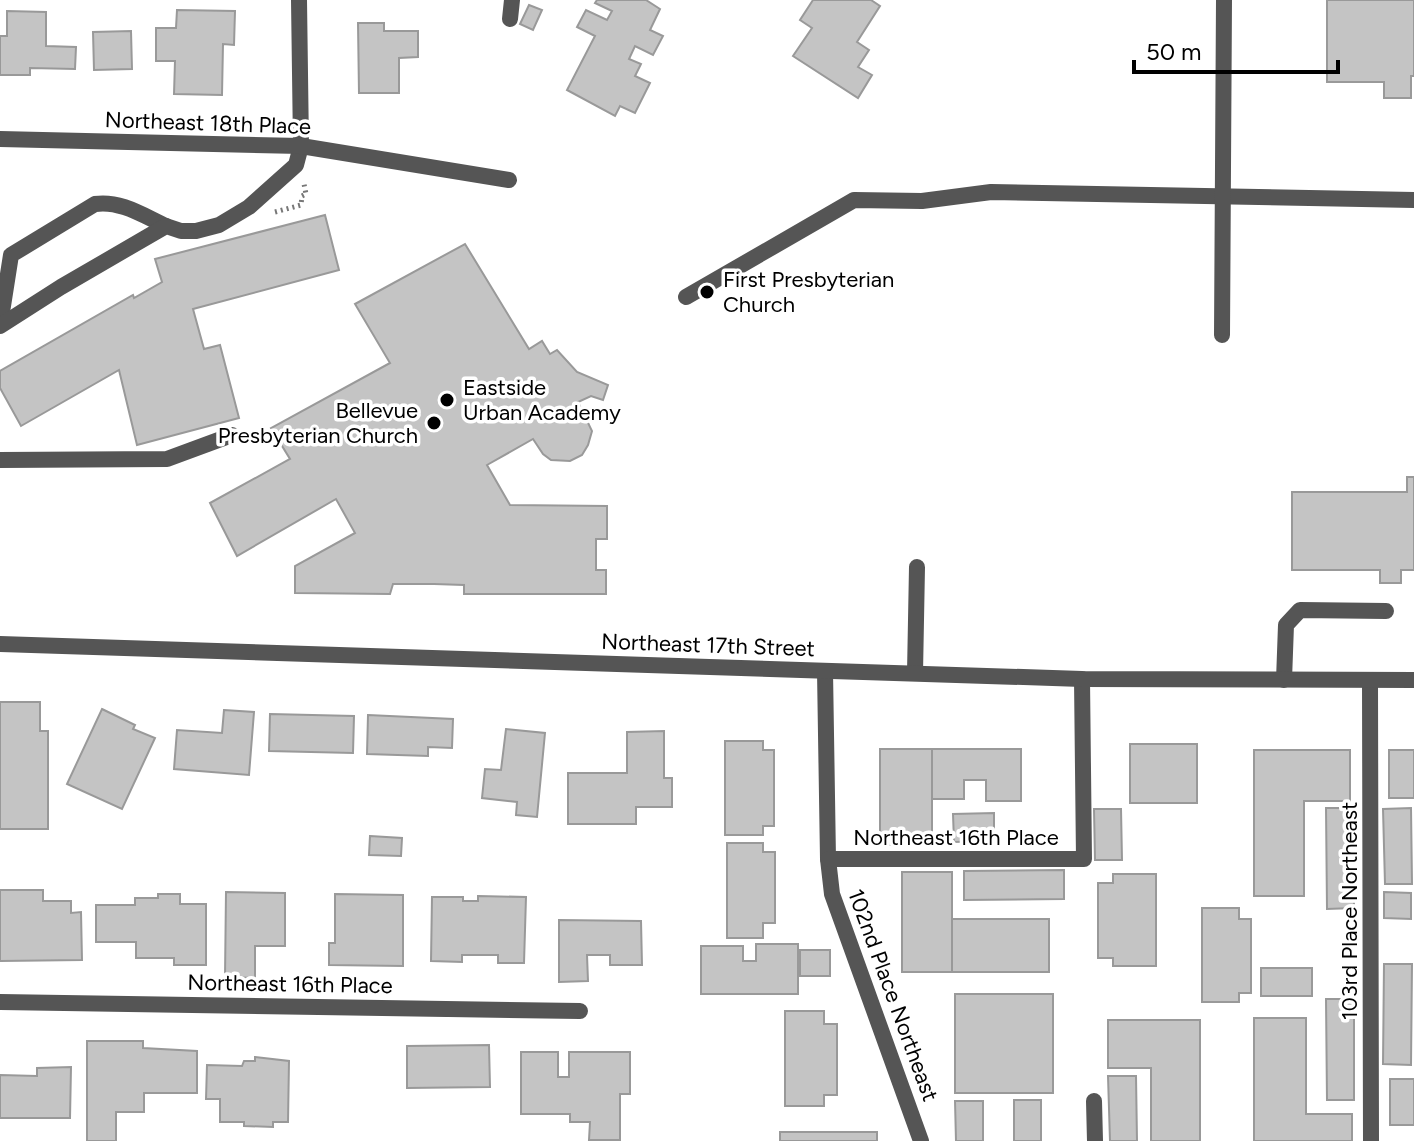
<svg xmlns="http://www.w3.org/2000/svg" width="1414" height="1141" font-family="Figtree,sans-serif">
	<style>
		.building { fill: #c4c4c4; stroke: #999; stroke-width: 2 }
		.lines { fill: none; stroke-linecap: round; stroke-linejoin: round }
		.path { stroke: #777; stroke-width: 5; stroke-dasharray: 2 4; stroke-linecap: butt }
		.lane { stroke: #555; stroke-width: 16 }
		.street { stroke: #555; stroke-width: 16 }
		.poi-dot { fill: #000; stroke: #fff; stroke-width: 3 }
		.labels { text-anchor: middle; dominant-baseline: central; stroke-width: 7; stroke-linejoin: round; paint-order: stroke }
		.street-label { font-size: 22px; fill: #000; stroke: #fff }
		.poi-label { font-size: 22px; fill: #000; stroke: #fff; text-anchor: start }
	</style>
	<rect width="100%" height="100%" fill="#fff"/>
	<g class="building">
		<path d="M597,0H646L660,9L650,30L663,36L653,55L635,46L629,59L641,64L635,76L650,83L635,113L620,106L615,116L567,90L595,36L577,27L586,10L607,20L612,11L595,3Z"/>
		<path d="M813,0H871L880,6L857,42L869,50L858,67L872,75L858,98L793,56L812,28L800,20Z"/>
		<path d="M1327,0H1414V76H1411V98H1384V82H1327Z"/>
		<path d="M529,5L542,10L533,30L520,24Z"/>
		<path d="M177,10L235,11L234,45L223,44L222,95L174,94L175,61H156V28H176Z"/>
		<path d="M7,11L46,12V46L76,47L75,69L30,68V75H0V36H7Z"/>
		<path d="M358,23H384V31H418V57L399,58V93H359Z"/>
		<path d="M131,31L132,69L94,70L93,32Z"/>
		<path d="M325,215L339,270L193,309L204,349L220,345L239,418L137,445L119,370L21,426L0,388V371L133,295L134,298L162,282L155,259Z"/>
		<path d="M465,244L529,349L542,341L550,354L557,350L577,372L608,385L603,400L591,396L578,402L592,431L588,445L582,455L570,461L551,460L543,454L533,439L487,465L510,505L607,506V539H596V570H606V594H464V585L434,584H393L390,594L295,593V566L355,533L336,499L237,556L210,503L290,459L271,428L390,363L355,304Z"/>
		<path d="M1407,477H1414V570H1401V583H1380V570H1292V492H1407Z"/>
		<path d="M0,702H40V731H48V829H0Z"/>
		<path d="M102,709L135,725L133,729L155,738L122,809L67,784Z"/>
		<path d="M224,710L254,712L249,775L174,769L177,730L222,733Z"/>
		<path d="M270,714L354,716L353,753L269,751Z"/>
		<path d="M368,715L453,719L452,748L428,747V756L367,754Z"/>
		<path d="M506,729L545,733L537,817L516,815L517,802L482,798L485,769L501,770Z"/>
		<path d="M664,731V778H672V807H636V824H568V773H627V732Z"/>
		<path d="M725,741H763V750H774V826H763V835H725Z"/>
		<rect x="1130" y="744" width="67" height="59"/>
		<rect x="880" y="749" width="52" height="96"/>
		<path d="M932,749H1021V801H986V780H964V799H932Z"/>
		<path d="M1254,750H1350V801H1304V896H1254Z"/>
		<rect x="1389" y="750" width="25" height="48"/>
		<path d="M1326,808H1353L1354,908L1327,909Z"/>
		<path d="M1411,808L1412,884H1385L1383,809Z"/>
		<path d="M1094,809H1121L1122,860H1095Z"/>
		<path d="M994,813V841L954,842L953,814Z"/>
		<path d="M370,836L402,838L401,856L369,855Z"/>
		<path d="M727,843H763V852H775V923H763V938H727Z"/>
		<path d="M1064,870V899L964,900V871Z"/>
		<rect x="902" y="872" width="50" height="100"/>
		<path d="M1113,874H1156V966H1113V958H1098V883H1113Z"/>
		<path d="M0,890H43V901H71V913L81,912L82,960L0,961Z"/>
		<path d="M226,892L285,893V946H255V978L225,977Z"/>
		<path d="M1384,892L1411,893V919L1384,918Z"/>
		<path d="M158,894H180V904H206V965H174V958H136V942H96V905H135V898H158Z"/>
		<path d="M335,894L403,895V966L329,965V943H335Z"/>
		<path d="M478,896L526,897L524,963H498V955H462V962L431,961L432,897H463V901H478Z"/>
		<path d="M1202,908H1239V919H1251V993H1239V1002H1202Z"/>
		<rect x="952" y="919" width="97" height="53"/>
		<path d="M559,920L641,921L642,965H610V955H587L588,981L559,982Z"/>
		<path d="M756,944H798V994H701V946H743V961H756Z"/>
		<rect x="800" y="950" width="30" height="26"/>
		<path d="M1384,964H1412L1411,1065L1383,1064Z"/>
		<rect x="1261" y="968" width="51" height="28"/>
		<rect x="955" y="994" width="98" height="99"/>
		<path d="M1326,999H1354V1100H1327Z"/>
		<path d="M785,1011H824V1024H837V1095H824V1106H785Z"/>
		<path d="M1254,1018H1306V1114H1352V1141H1254Z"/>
		<path d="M1108,1020H1200V1141H1151V1068H1108Z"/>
		<path d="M87,1041H143V1048L197,1051V1093H144V1112H116V1141H87Z"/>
		<path d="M489,1045L490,1087L407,1088V1046Z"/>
		<path d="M521,1052H558V1077H569V1052H630V1094H620V1140H589L590,1122H570V1114H521Z"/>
		<path d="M255,1057L289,1061L288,1122H273V1127L244,1126V1122H220V1099H206L207,1065L242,1066L244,1061H255Z"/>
		<path d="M71,1067L70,1118H0V1075L37,1076V1068Z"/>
		<path d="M1108,1076H1136L1137,1141H1110Z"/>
		<rect x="1390" y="1079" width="24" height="46"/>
		<rect x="1014" y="1100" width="27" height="41"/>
		<path d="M955,1101H983V1141H956Z"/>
		<rect x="780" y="1132" width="97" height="9"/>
	</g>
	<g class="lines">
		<path class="path" d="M275,212L301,205L302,196L306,194L304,184"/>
		<g class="lane">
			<path d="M686,297L854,200L922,201L991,192L1414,200"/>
			<path d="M0,325L11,255L95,204C120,200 144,216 166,226"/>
			<path d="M0,326L61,287L166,226L181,231H196L219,225L249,207L296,165L301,146"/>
			<path d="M1222,335L1224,0"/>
			<path d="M0,460L167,459L232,435"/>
			<path d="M825,671L828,859L832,894L921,1141"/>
			<path d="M915,673L917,567"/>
			<path d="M1284,680L1286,625L1300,610L1386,611"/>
			<path d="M1370,681L1371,1141"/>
			<path d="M828,859H1084L1082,679"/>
			<path d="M1094,1101L1095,1141"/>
		</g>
		<g class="street">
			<path d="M299,0L301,146"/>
			<path d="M510,19L512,0"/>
			<path d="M0,139L301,146L509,180"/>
			<path d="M0,644L1082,679L1414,680"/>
			<path d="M0,1002L580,1011"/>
		</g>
	</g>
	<g class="poi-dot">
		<circle cx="707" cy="292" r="8"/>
		<circle cx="447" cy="400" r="8"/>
		<circle cx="434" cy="423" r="8"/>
	</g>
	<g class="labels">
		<g class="street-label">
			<text transform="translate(208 123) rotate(2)">Northeast 18th Place</text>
			<text transform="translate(708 645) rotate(2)">Northeast 17th Street</text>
			<text x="956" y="837">Northeast 16th Place</text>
			<text transform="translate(1349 911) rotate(-90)">103rd Place Northeast</text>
			<text transform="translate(290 984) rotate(1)">Northeast 16th Place</text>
			<text transform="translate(893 995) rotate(70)">102nd Place Northeast</text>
		</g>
		<g class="poi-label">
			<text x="723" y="279">First Presbyterian<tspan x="723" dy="25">Church</tspan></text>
			<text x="463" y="387">Eastside<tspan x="463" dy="25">Urban Academy</tspan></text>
			<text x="418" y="410" text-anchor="end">Bellevue<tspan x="418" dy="25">Presbyterian Church</tspan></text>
		</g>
	</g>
	<path d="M1134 60v12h204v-12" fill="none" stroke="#000000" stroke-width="4"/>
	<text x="1146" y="60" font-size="24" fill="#000000" stroke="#ffffff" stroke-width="6" paint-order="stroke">50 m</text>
</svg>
